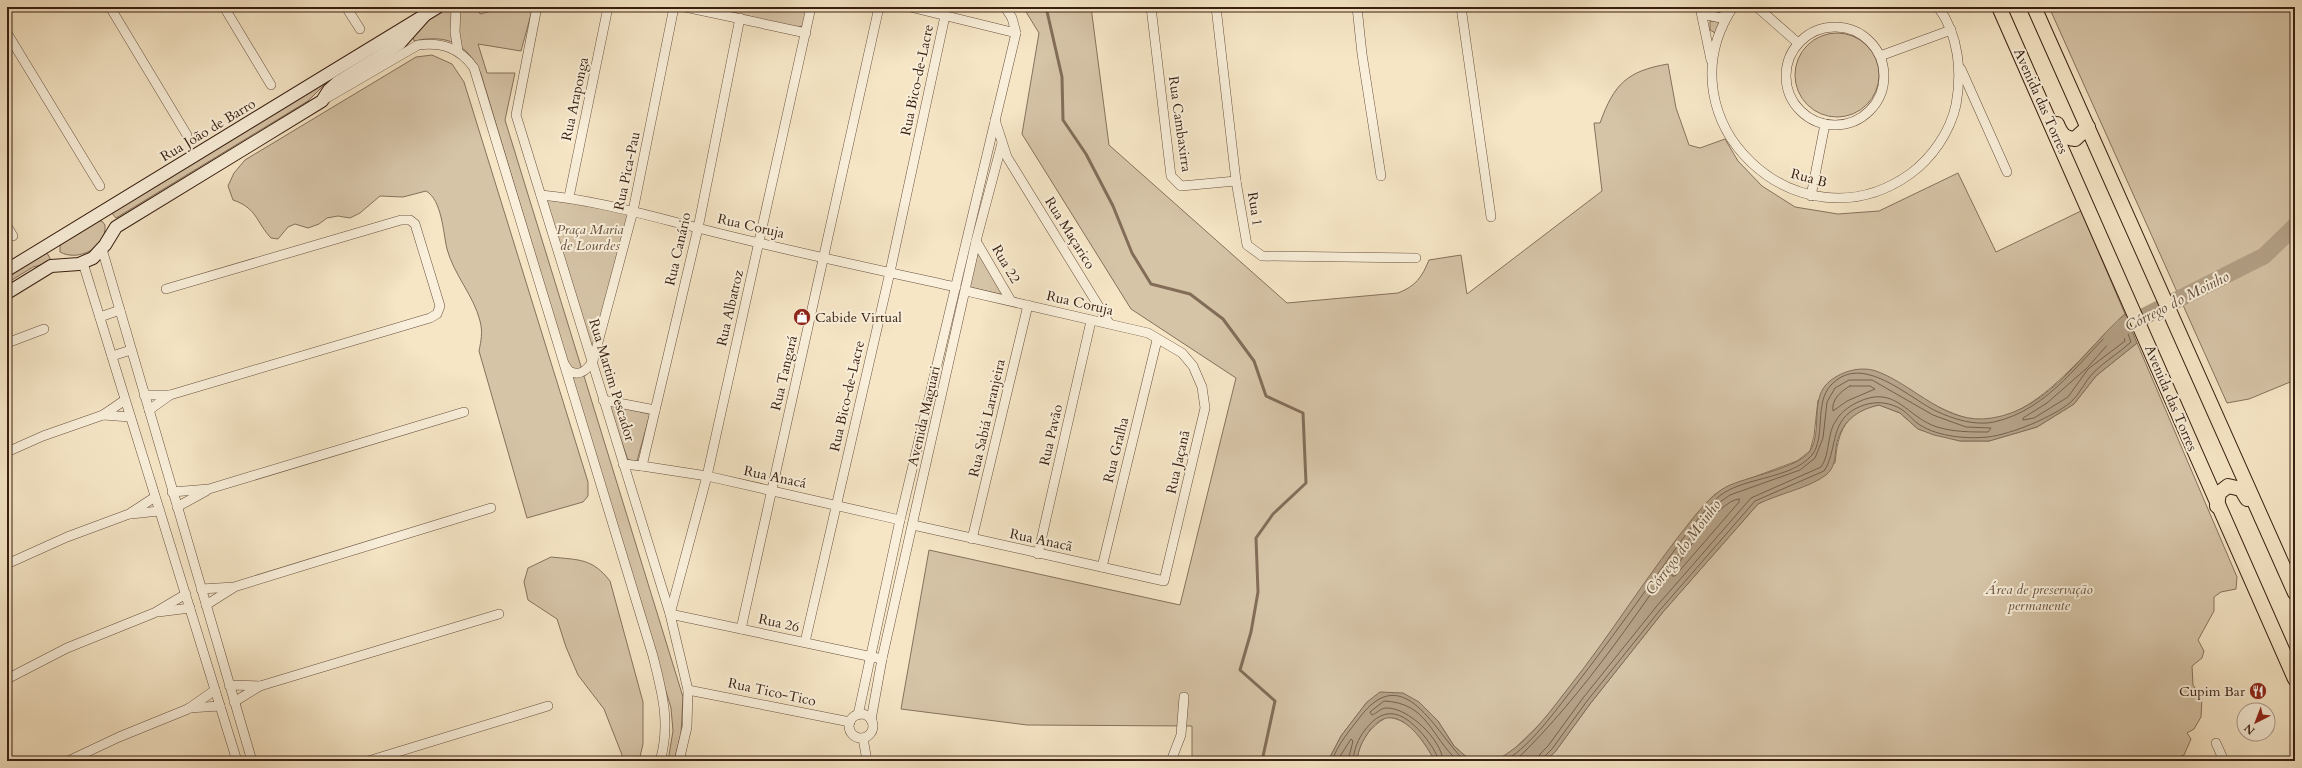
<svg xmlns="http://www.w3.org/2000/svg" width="2302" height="768" font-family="Cardo,serif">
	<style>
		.green { fill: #d6c4a7; stroke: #87715c }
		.water { fill: #b5a288; stroke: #836d58 }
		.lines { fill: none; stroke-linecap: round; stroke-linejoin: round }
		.shore { stroke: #76604c; stroke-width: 1 }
		.stream { stroke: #836d58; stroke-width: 3 }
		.river { stroke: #b5a288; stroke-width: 17 }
		.street-casing { stroke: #68503e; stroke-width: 10 }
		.secondary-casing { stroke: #381e11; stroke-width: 14 }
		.primary-casing { stroke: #381e11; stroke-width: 16 }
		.street { stroke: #f9efda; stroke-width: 9 }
		.secondary { stroke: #f9efda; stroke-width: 12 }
		.primary { stroke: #f6e6c6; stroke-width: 14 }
		.labels { text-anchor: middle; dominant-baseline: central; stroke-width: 4; stroke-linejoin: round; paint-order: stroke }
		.street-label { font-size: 14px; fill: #381e11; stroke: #f9efda }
		.park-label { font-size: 14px; font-style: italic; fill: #67503e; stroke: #f9efda }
		.poi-label { font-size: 14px; fill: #381e11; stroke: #f9efda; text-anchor: start }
		.water-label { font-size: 15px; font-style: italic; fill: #644c3b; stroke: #f9efda }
	</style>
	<rect width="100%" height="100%" fill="#f6e6c6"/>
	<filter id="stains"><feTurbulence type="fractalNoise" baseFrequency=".005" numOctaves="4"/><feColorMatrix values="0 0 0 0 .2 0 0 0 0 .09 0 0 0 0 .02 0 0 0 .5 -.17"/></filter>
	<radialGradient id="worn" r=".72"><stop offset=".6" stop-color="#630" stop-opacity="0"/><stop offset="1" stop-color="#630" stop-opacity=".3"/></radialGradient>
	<g class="green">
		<path d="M446,7H478L480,14L495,10V7H533L521,51L478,44L487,73H515L505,120L683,697L681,734L674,761H668L673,731L671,708L481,74C467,43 447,34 414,41L413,35L427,19Z"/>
		<path d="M711,7H807L804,25L797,28Z"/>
		<path d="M1023,7H1091L1109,145L1287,303L1398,293C1416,286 1422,277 1429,260L1461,255L1467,294L1602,191L1594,123H1600C1614,84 1627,71 1668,64L1676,108L1689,145L1700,148L1725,139L1738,161L1762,186L1795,207L1838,214L1879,211L1958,173L1996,252L2081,211L2125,314C2086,348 2027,435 1966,418C1933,408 1905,387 1874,371L1818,400L1814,436L1810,451L1797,461L1727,487L1714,495L1693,518L1587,665L1544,720L1509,754L1494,761H1471L1454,746L1438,721L1367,702L1341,736L1328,761H1192V726L1027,725L901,709L929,550L1180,605L1236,378L1131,309L1022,134L1039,33Z"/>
		<path d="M1707,7H1728L1720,13H1713Z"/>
		<path d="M2049,7H2295V380L2249,399L2227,403Z"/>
		<path d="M1710,21H1720L1718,30L1715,33L1710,30Z"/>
		<circle cx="1837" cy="75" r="42"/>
		<path d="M432,55L452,64L464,82L588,482V496L583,502L527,518L479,351C481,341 483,332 480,321C474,296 454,275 447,249C443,232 442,200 426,191L403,197L380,196L360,213L350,218L338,216L327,218L319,224L308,228L295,224L288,227L278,239L271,238C256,222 257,208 233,200L228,186L234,173L245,160L416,57Z"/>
		<path d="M329,80L308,101L116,218L110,211Z"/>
		<path d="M542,196L632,211L593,359Z"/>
		<path d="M99,221H102L105,225C107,248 78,262 60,252V246L63,243Z"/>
		<path d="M977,248L1003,295L970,287Z"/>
		<path d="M46,251L52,262L33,267L7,283V271Z"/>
		<path d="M2137,343L2237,577L2236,589L2221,592L2214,597V611L2198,640L2204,651L2202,658L2192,666L2193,685L2202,698L2201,717L2194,729L2187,733L2191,739L2184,755L2172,761H1545L1555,752L1590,704L1663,612L1758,504L1835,463C1838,431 1845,412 1879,405L1900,413L1918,429L1960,441H1989L2037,427L2074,404L2096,376Z"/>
		<path d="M609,405L650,414L637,461L628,460Z"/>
		<path d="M551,557C579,560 592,558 610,581L643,702V744L639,761H621L622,755L604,709L578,675L566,647L557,619L528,600L524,582L528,568Z"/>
		<path d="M1387,717C1411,719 1424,742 1435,761H1357C1359,741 1370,727 1387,717Z"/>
	</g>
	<g class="water">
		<path d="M2125,314L2137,343L2096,376L2074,404L2037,427L1989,441H1960L1934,435L1918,429L1900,413L1879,405C1856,410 1840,423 1836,447C1835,457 1835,468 1826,475C1809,488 1778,494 1758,504L1663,612L1590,704L1555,752L1545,761H1494C1524,747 1546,717 1566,691C1611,635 1648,573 1694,517C1703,506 1713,494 1726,487C1745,477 1799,468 1810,451C1823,430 1809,397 1830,381C1842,371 1861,366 1876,371C1915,385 1946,426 1992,418C2050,409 2084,350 2125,314Z"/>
		<path d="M1380,692L1403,693L1419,702L1438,721L1454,746L1471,761H1435C1423,739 1395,697 1370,730C1363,740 1358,749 1357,761H1328L1341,736L1367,702Z"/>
	</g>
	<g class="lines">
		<g class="shore">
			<path d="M2120,331H2122L2125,341L2088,369L2068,397L2034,418L2023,420V418L2047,403L2087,368Z"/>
			<path d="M1850,386H1870L1875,389L1847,401L1833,411C1831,400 1841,391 1850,386Z"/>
			<path d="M1739,499V502L1675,576H1672V573C1685,555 1717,501 1739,499Z"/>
			<path d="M1332,761C1337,745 1350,730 1360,717C1404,659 1435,733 1465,761"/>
			<path d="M1337,761L1351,739L1353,741L1348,761"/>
			<path d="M1353,761C1354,749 1358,739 1365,730C1386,702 1406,714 1425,737C1430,744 1437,752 1438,761"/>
			<path d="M1443,761C1442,740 1408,707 1386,708C1381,708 1377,713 1372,715L1370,712L1384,701C1428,703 1430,736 1458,761"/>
			<path d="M1504,761C1526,750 1549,719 1564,700C1597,658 1628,615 1659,572C1677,547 1694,521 1715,500C1738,476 1790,481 1812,455C1826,437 1814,403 1831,385C1862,352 1907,397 1936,411C1953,419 1975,426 1994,422C2051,409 2080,358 2121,322L2124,323L2131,342C2119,353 2105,361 2093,373C2085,381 2080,394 2071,402C2053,417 2012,434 1988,437C1967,439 1939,437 1920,425C1913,421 1908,413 1901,409C1885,400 1869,401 1853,410C1830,424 1837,452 1824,471L1755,501L1660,610L1587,701L1552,749L1544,757L1543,761"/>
			<path d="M1515,761C1587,692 1642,605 1700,524L1720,502L1730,495L1800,470L1815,458L1823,438L1827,402L1835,388L1849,380H1872L1933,415L1966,427L1991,428L1988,432C1970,432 1954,432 1937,427C1906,417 1896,384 1858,402C1850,406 1842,411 1837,419C1826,433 1831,453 1821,467L1751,498L1656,607L1583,698L1548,746L1540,754L1538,761"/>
		</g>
		<path class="stream" d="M1046,7L1062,77L1063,120L1086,154L1113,206L1132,253L1151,284L1190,294L1223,319L1254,361L1266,396L1303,413L1306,483L1273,514L1256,538L1258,592L1251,632L1240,670L1275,701L1262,761"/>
		<path class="river" d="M2112,339L2123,327L2264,256L2295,226"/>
		<defs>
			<g id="street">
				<path d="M110,7L187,135"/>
				<path d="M224,7L271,85"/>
				<path d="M346,7L360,29"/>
				<path d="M456,7L455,32L458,51"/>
				<path d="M537,7L516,115L670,614L688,690L687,727L679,761"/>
				<path d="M685,7L806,33"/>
				<path d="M811,7L707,476L670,614L882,659"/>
				<path d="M910,7L1016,33"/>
				<path d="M1151,7L1171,176L1181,186L1236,181"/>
				<path d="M1216,7L1236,181L1247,245L1262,256L1416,258"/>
				<path d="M1357,7L1362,54L1381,176"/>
				<path d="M1461,7L1491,217"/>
				<path d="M1700,7L1711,60"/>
				<path d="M1733,7C1658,121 1799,253 1910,174C1932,158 1950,132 1956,105C1962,72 1959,35 1938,7"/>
				<path d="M1757,7L1798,43"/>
				<path d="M1702,14L1721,18L1729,11"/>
				<circle cx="1835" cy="76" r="49"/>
				<path d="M7,33L100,186"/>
				<path d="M1880,56L1951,30"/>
				<path d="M1961,69L2007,172"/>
				<path d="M325,99L418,45C442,42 460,48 474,68L653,656C662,692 671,724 660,761"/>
				<path d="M995,120L1007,157L1109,323"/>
				<path d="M541,195C595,200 646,215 698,228C783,250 870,268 956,287"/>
				<path d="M1811,196L1825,124"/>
				<path d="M569,197L608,7"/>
				<path d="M7,226L13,236"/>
				<path d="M976,241L1011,301"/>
				<path d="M102,249L252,761"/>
				<path d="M83,263L237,761"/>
				<path d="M100,317L120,310"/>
				<path d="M7,343L44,329"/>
				<path d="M112,356L131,350"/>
				<path d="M565,365L569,371C580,377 587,370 593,361L633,211L674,7"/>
				<path d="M144,395H170L430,318L437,314L440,306L415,224L410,220H401L166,289"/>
				<path d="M603,400L655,410"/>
				<path d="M149,410L170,395"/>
				<path d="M103,415L130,417"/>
				<path d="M7,452L43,436L103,415L125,400"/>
				<path d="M623,464L642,466L698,228L740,18"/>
				<path d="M642,466L707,476L900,520"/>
				<path d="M172,492L209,489L464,412"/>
				<path d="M177,507L206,491"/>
				<path d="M131,514L159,511"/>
				<path d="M913,525L1164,581L1205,408L1202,387L1193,366L1182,353L1148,333L966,291"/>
				<path d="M972,539L1028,305"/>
				<path d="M1038,554L1091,321"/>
				<path d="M7,564L67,537L129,514L155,497"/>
				<path d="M1102,567L1157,340"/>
				<path d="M201,589L234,587L491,508"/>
				<path d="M206,605L233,588"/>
				<path d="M158,612L190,608"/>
				<path d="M741,629L879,7"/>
				<path d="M805,642L890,272L945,16"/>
				<path d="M7,679L67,648L154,613L186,594"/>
				<path d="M229,685L260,686"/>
				<path d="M688,690L850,722"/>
				<path d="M234,702L260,686L499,614"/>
				<path d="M189,708L220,706"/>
				<circle cx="861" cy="726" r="12"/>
				<path d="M858,715L900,520L1016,33L1012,18L1005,7"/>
				<path d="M871,720L882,659L976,241L1002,143"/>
				<path d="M863,738L867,761"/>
				<path d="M2216,743L2224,761"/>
				<path d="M68,761L119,737L188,709L215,690"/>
				<path d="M368,761L548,706"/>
				<path d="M1171,761L1181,735L1184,697"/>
			</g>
			<g id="secondary">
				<path d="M7,270L438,7"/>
				<path d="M7,293L51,266L79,264L93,258L105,245L116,227L322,101L329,90L338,82L399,44L424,16"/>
			</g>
			<g id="primary">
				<path d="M1999,7L2295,679"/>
				<path d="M2034,7L2295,593"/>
				<path d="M2057,124C2061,134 2064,138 2075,139L2088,127"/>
				<path d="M2217,506L2219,493L2228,486L2241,489L2247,499"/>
			</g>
		</defs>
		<use href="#street" class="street-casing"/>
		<use href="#secondary" class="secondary-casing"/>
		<use href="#primary" class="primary-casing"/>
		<use href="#street" class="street"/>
		<use href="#secondary" class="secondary"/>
		<use href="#primary" class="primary"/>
	</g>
	<defs>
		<symbol id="shop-disc" viewBox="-11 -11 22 22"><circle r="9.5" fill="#8f2418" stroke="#f9efda"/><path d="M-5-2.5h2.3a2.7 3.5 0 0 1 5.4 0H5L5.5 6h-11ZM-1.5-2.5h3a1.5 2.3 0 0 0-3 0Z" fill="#fff"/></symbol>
		<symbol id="restaurant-disc" viewBox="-11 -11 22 22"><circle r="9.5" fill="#8f2418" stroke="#f9efda"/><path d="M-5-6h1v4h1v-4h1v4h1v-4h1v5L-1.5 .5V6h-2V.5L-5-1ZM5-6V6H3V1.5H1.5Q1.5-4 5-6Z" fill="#fff"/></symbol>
	</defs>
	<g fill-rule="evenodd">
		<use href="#shop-disc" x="792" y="307" width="20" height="20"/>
		<use href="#restaurant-disc" x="2248" y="681" width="20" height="20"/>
	</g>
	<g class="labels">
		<g class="street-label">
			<text transform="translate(917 80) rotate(-78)">Rua Bico-de-Lacre</text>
			<text transform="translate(575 99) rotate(-78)">Rua Araponga</text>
			<text transform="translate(2041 101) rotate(66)">Avenida das Torres</text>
			<text transform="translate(1180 124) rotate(82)">Rua Cambaxirra</text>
			<text transform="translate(208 130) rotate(-31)">Rua João de Barro</text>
			<text transform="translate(627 171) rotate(-78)">Rua Pica-Pau</text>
			<text transform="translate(1809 178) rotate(15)">Rua B</text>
			<text transform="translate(1255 209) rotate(81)">Rua 1</text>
			<text transform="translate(751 226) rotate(13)">Rua Coruja</text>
			<text transform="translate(1070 233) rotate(58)">Rua Maçarico</text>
			<text transform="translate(678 249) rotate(-77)">Rua Canário</text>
			<text transform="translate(1006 264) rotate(60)">Rua 22</text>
			<text transform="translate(1080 303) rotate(13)">Rua Coruja</text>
			<text transform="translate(730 308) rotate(-77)">Rua Albatroz</text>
			<text transform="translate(784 373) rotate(-77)">Rua Tangará</text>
			<text transform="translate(612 380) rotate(73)">Rua Martim Pescador</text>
			<text transform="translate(847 396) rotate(-77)">Rua Bico-de-Lacre</text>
			<text transform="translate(2171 398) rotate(67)">Avenida das Torres</text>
			<text transform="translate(924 416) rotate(-77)">Avenida Maguari</text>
			<text transform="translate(987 418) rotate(-77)">Rua Sabiá Laranjeira</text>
			<text transform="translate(1051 435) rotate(-77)">Rua Pavão</text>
			<text transform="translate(1116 450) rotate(-76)">Rua Gralha</text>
			<text transform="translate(1178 462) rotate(-77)">Rua Jaçanã</text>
			<text transform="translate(775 477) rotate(12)">Rua Anacá</text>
			<text transform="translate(1041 540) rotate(12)">Rua Anacã</text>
			<text transform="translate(779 623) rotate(12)">Rua 26</text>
			<text transform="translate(772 692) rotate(12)">Rua Tico-Tico</text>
		</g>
		<g class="park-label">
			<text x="590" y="229">Praça Maria<tspan x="590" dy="16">de Lourdes</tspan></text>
			<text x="2039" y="589">Área de preservação<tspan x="2039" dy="16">permanente</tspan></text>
		</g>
		<g class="poi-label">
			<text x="815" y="317">Cabide Virtual</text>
			<text x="2245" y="691" text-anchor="end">Cupim Bar</text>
		</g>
		<g class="water-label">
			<text transform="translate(2177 301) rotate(-27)">Córrego do Moinho</text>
			<text transform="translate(1683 547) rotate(-53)">Córrego do Moinho</text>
		</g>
	</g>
	<rect width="2302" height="768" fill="none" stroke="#f6e6c6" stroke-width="24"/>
	<rect x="8" y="8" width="2286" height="752" fill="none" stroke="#381e11" stroke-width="2"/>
	<rect x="12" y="12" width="2278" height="744" fill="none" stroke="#381e11"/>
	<g transform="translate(2256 722) rotate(222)"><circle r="19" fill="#f9efda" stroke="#ac9b8a"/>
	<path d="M0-3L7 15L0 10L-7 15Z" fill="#8f2418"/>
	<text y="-6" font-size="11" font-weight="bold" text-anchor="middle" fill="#381e11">N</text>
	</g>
	<rect width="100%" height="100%" filter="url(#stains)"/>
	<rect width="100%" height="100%" fill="url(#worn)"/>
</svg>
